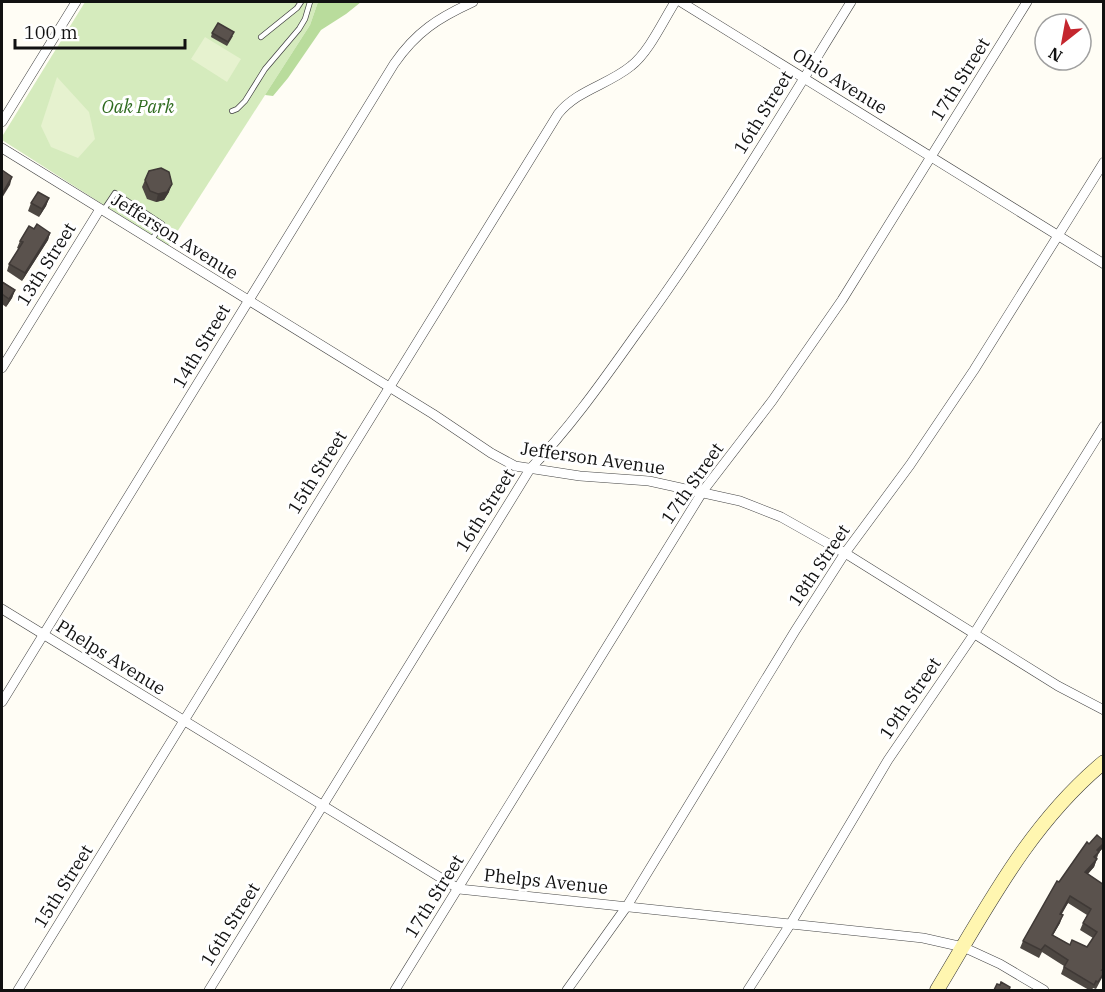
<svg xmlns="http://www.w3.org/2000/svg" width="1105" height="992" font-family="'IBM Plex Serif',serif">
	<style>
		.green { fill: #d5ebbd }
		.forest { fill: #b9dc9c }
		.pitch { fill: #e6f2cf }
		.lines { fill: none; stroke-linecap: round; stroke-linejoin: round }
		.lane-casing { stroke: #444; stroke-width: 6 }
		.street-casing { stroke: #444; stroke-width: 10 }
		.secondary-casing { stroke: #333; stroke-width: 15 }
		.lane { stroke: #fff; stroke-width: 4.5 }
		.street { stroke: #fff; stroke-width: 9 }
		.secondary { stroke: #fff6b0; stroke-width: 14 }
		.wall { fill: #4d4742; fill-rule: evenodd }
		.shaded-wall { fill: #3f3936 }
		.building { fill: #5a524d; stroke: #3f3936; stroke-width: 1.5; fill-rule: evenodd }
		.labels { text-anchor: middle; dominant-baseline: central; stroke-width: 6; stroke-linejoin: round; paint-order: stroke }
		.street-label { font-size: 18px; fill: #111; stroke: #fff }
		.park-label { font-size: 18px; font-style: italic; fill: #2f6b1f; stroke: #fff }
	</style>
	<rect width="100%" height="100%" fill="#fffdf5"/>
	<path class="green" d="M85,2H318L310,25L168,246L2,140L3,135Z"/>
	<path class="forest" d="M318,2H361L346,14L321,30L288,78L273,96L265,95L310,25Z"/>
	<g class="pitch">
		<path d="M205,37L241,59L227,82L191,59Z"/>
		<path d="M57,77L89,112L95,139L78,158L51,147L41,126Z"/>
	</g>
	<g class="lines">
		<defs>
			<g id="lane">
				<path d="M261,37L297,8L301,2"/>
				<path d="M232,111L237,109L245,101L265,69L299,29L305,19L310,2"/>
				<path d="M103,211L115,193L162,224L151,241"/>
			</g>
			<g id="street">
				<path d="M681,2L1104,264"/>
				<path d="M2,122L76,2"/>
				<path d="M2,148L433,414L491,453L515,466L580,476L649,481L740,501L781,517L845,553L1058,686L1104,710"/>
				<path d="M2,368L100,209"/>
				<path d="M2,609L459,889L923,938L963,947L1000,964L1044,990"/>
				<path d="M2,702L394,64C416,32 438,18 473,2"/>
				<path d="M18,990L558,114C577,90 608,85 631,66C649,52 663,21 675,2"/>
				<path d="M209,990L530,469C569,429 602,382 634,337C713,229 781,115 851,2"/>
				<path d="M395,990L703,491L772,401L842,300L1027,2"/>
				<path d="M567,990L627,906L795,631L845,553L910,465L974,370L1104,162"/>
				<path d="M748,990L791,923L888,760L974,634L1104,426"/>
			</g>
			<path id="secondary" d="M937,990C986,909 1029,824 1104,762"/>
		</defs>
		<use href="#lane" class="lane-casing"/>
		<use href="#street" class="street-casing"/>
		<use href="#secondary" class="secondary-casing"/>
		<use href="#lane" class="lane"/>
		<use href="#street" class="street"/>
		<use href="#secondary" class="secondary"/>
	</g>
	<g class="wall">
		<path d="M212,33L233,36L227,46L211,37Z"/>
		<path d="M145,180L169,192L164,200L156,202L147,199L142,187Z"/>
		<path d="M49,198L46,206L39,217L28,211L31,203Z"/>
		<path d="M34,229L50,233L48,240L22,281L7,271L9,264L19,249L17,248L20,241Z"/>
		<path d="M2,281L15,290L12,298L6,307L2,304Z"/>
		<path d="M1104,841V844L1102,849L1099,852L1094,867L1088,874L1104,885V974L1096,989L1093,988L1092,990H1089L1061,974L1064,966L1042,952L1039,958L1020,948L1023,941L1059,882L1089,844ZM1068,903L1087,915L1083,923L1080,930L1093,938L1087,947L1070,945L1053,935L1060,923L1061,914Z"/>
	</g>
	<g class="shaded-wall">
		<path d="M12,177L10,185L2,198V194Z"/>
		<path d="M172,184L169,192L164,200L156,202L158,194Z"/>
		<path d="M49,198L46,206L39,217L42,209Z"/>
		<path d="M50,233L48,240L22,281L25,273Z"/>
		<path d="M15,290L12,298L6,307L9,299Z"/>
		<path d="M1104,843L1102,849L1094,858L1097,850Z"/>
		<path d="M1097,859L1094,867L1083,879L1085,872Z"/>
		<path d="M1070,896L1068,903L1058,921L1060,914Z"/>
		<path d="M1063,915L1060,923L1049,942L1052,935Z"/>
	</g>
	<g class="building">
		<path d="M218,23L234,32L228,42L212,33Z"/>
		<path d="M161,168L169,172L172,184L167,192L158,194L150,191L145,180L149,171Z"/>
		<path d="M2,170L12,177L2,194Z"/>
		<path d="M38,192L49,198L42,209L31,203Z"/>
		<path d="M37,224L50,233L25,273L9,264L23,242L20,241L29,226L34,229Z"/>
		<path d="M2,282L15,290L9,299L2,294Z"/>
		<path d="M1097,835L1104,841V843L1097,850L1099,852L1094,857L1097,859L1085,872L1104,885V968L1102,970H1104V973L1098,982L1096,981L1094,985L1064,967L1068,960L1045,945L1041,950L1023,941L1057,881L1059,882L1087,842L1089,844ZM1070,896L1091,909L1083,923L1097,932L1087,947L1072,940L1070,945L1052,935L1063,915L1060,914Z"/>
		<path d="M1001,982L1010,987L1009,990H994L997,984L1000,985Z"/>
	</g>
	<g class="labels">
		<g class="street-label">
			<text transform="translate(960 79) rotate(-58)">17th Street</text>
			<text transform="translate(840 81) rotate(32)">Ohio Avenue</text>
			<text transform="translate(763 112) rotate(-58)">16th Street</text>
			<text transform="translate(175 236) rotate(32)">Jefferson Avenue</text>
			<text transform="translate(46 264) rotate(-58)">13th Street</text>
			<text transform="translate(201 346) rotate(-59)">14th Street</text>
			<text transform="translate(593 458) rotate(8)">Jefferson Avenue</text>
			<text transform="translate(317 472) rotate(-58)">15th Street</text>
			<text transform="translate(692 483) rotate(-55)">17th Street</text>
			<text transform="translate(485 510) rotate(-58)">16th Street</text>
			<text transform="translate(819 565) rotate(-56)">18th Street</text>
			<text transform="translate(111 657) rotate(32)">Phelps Avenue</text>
			<text transform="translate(910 698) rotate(-56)">19th Street</text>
			<text transform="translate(546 881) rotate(6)">Phelps Avenue</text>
			<text transform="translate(63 886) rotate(-58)">15th Street</text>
			<text transform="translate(434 896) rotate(-58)">17th Street</text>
			<text transform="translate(230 924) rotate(-58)">16th Street</text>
		</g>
		<g class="park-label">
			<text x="138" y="106">Oak Park</text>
		</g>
	</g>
	<rect width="1105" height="992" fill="none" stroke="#111111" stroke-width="6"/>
	<g transform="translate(1063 42) rotate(211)"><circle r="28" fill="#ffffff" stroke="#a0a0a0" stroke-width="1.5"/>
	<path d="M0-4.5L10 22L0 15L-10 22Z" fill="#c4262e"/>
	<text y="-9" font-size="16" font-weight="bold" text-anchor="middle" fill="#111111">N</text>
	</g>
	<path d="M15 39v9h170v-9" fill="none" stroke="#111111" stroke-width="3"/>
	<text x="24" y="39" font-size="18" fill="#111111" stroke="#ffffff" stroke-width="4.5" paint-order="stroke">100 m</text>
</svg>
